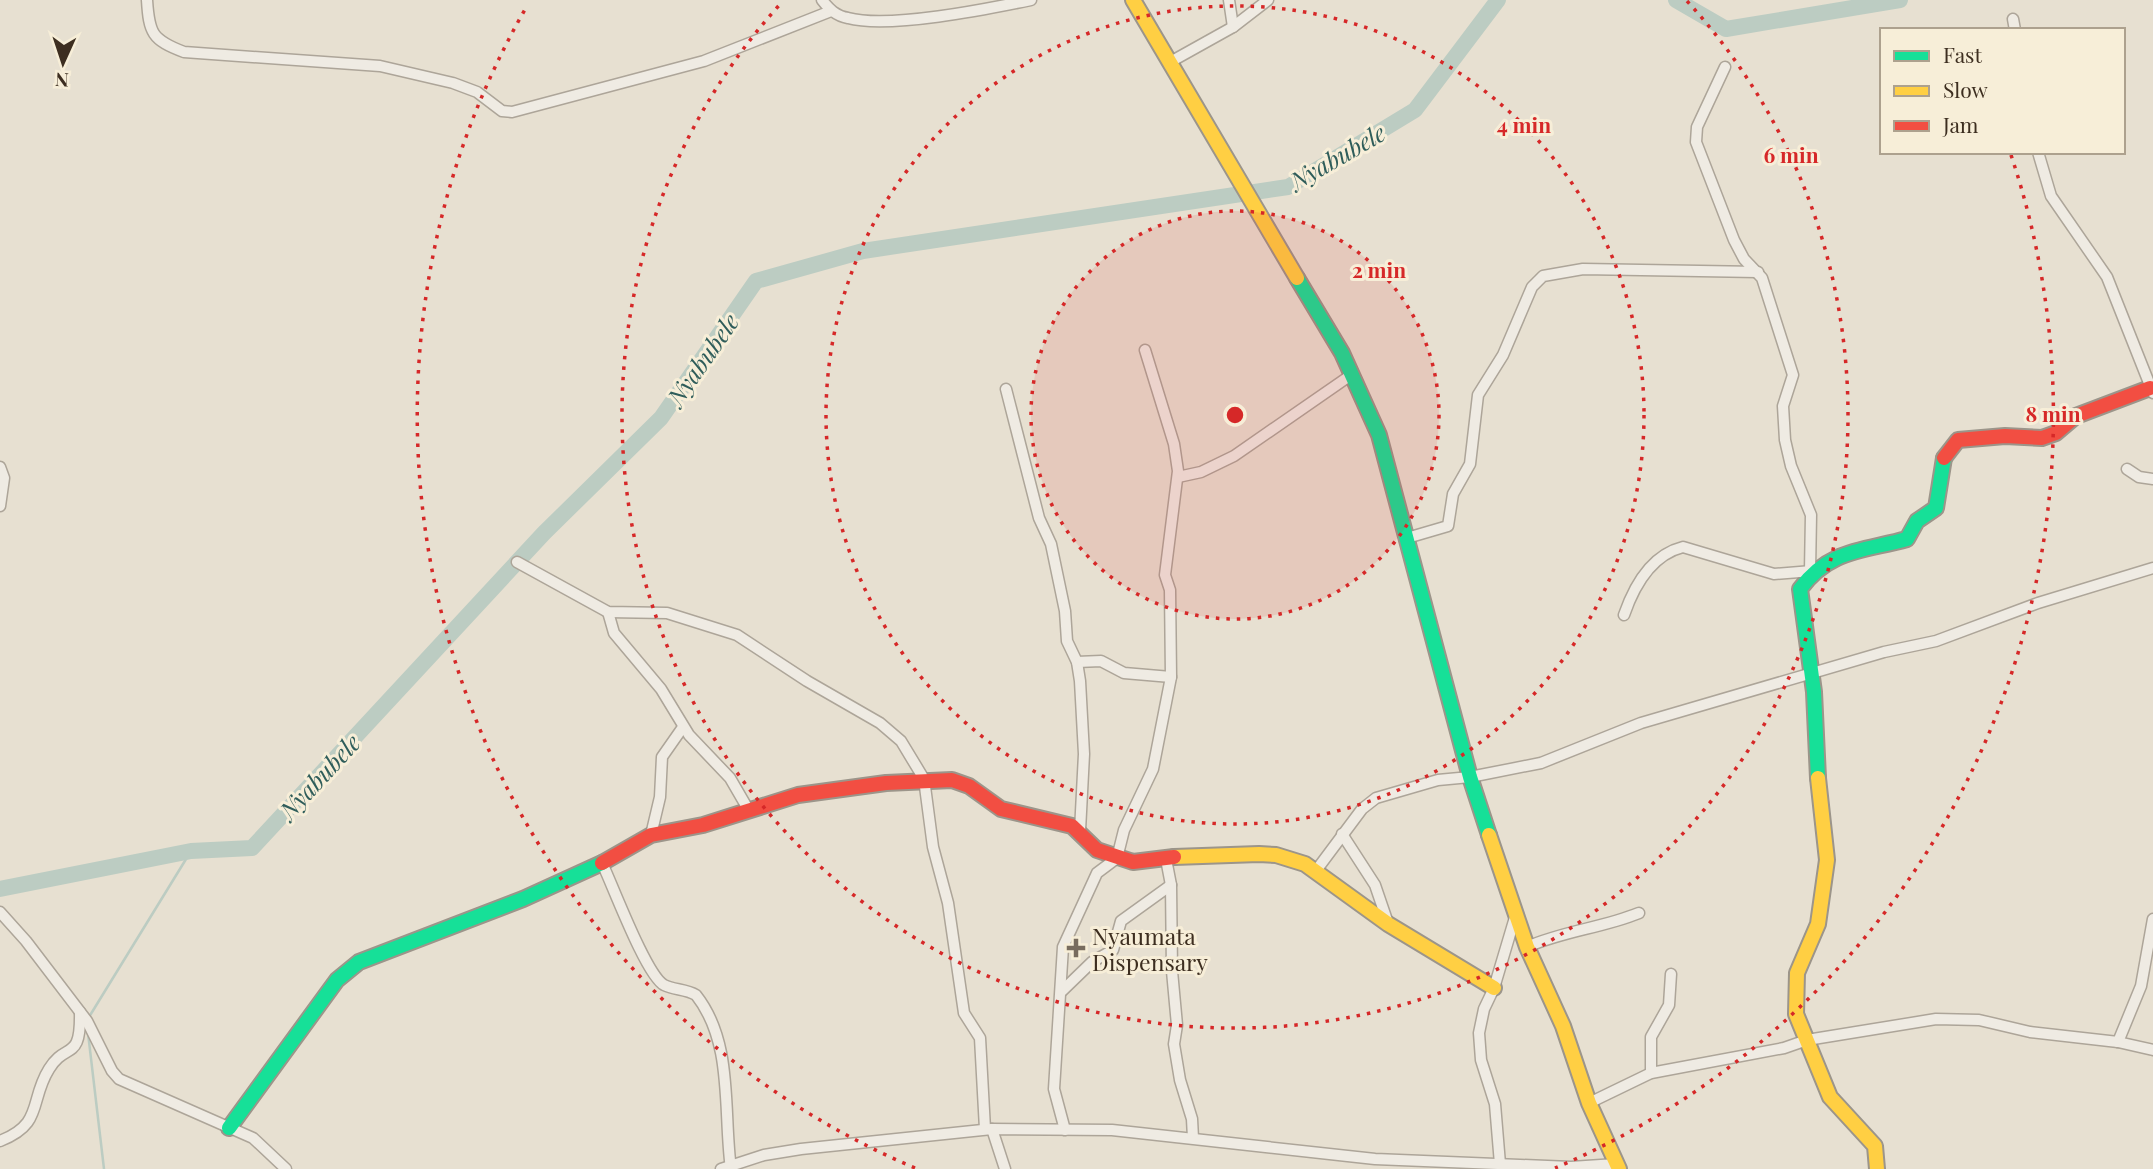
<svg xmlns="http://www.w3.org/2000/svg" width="2153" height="1169" font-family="'Playfair Display',serif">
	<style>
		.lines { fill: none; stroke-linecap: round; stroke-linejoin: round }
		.stream { stroke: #bcccc2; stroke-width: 2.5 }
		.river { stroke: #bcccc2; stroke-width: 16 }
		.street-casing { stroke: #ada599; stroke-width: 13 }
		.fast-casing { stroke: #9c958a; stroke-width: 18 }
		.slow-casing { stroke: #9c958a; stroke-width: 18 }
		.jam-casing { stroke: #9c958a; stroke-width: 18 }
		.street { stroke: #efebe3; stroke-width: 10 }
		.fast { stroke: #16e098; stroke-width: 14 }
		.slow { stroke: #ffcf43; stroke-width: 14 }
		.jam { stroke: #f24e42; stroke-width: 14 }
		.ring { fill: none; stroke: #d62828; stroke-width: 3.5; stroke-dasharray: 3.5 7 }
		.poi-dot { fill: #786c5e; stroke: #f7eed8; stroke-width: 2.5 }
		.labels { text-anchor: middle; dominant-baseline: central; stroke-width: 6; stroke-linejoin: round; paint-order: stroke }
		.poi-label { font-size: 23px; fill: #3d2e20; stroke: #f7eed8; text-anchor: start }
		.water-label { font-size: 24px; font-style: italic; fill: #2f5d5a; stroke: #f7eed8 }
		.centre { fill: #d62828; stroke: #f7eed8; stroke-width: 3.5 }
		.ring-label { font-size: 21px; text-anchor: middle; font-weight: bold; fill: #d62828; stroke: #f7eed8; stroke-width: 6; stroke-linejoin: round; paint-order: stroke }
	</style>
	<rect width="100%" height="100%" fill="#e7e0d1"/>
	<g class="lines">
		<g class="stream">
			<path d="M89,1017L191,851"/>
			<path d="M88,1033L104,1169"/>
		</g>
		<g class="river">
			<path d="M1676,0L1726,29L1900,0"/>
			<path d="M0,889L191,851L252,848L544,533L661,418L756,281L863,251L1288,187L1415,110L1498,0"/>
		</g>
		<defs>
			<g id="street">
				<path d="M147,0C149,33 152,40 184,52L380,66L453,83L477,92L502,111L512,112L704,61L831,11"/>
				<path d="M822,0C829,9 836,16 848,18C889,29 987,9 1031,0"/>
				<path d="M1229,0L1233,27"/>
				<path d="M2013,19L2015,30"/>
				<path d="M1172,61L1233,27L1268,0"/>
				<path d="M1725,67L1697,127L1696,142L1734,240L1744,259L1762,278L1793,375L1783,406L1785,440L1791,466L1811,515L1810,571"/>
				<path d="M2038,152L2051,196L2107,277L2153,393"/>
				<path d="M1006,389L1039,518L1051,544L1065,611L1067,641L1077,662L1080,681L1084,754L1080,831"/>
				<path d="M0,467L4,478L0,506"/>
				<path d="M2127,469L2139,477L2153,479"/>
				<path d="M1178,477L1201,472L1234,456L1351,375"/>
				<path d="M1407,538L1448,526L1453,494L1470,464L1478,395L1503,355L1532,287L1543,276L1583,269L1758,272"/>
				<path d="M517,562L608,612L667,613L737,635L807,681L880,723L901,741L924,779L933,847L948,903L964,1013L980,1038L985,1129"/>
				<path d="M608,612L614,633L661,689L689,735L730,778L748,809"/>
				<path d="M1624,615C1634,586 1651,555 1683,547L1774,574L1812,571"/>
				<path d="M1077,662L1101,661L1124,673L1171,677"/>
				<path d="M1342,834L1375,885L1388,923"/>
				<path d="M651,835L660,797L662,757L683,727"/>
				<path d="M1166,859L1171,885L1172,971L1177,1025L1174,1044L1180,1080L1192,1119L1193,1138"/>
				<path d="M602,863C613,886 646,975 664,985C674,990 686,989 696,995C734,1043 723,1112 731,1169"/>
				<path d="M1315,872L1362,809L1376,798L1438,780L1470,777L1541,763L1641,723L1884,652L1936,641L2038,603L2153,568"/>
				<path d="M0,912L26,941L87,1021L112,1071L119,1079L253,1138L286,1169"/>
				<path d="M1527,947C1563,931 1602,928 1639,913"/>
				<path d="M1062,991L1092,962L1113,950L1121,921L1171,885"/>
				<path d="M2118,1042L2141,986L2153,919"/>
				<path d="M1651,1073V1037L1669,1005L1671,974"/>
				<path d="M1589,1103L1651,1073L1784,1048L1807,1040L1936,1019L1979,1020L2030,1032L2118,1042L2153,1050"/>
				<path d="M992,1129L1005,1169"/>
				<path d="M1065,1130L1054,1089L1063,947L1097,873L1117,858L1124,830L1153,769L1171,677L1170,590L1165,575L1178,471L1174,444L1145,350"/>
				<path d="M0,1141C44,1124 29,1101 49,1069C66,1041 81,1063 80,1012"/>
				<path d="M1500,1164L1495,1104L1481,1060L1479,1033L1484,1009L1494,988L1516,914"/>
				<path d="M721,1169L764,1155L801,1149L992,1129L1112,1130L1375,1159L1571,1167L1616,1164"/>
			</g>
			<g id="fast">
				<path d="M1297,278L1342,353L1379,435L1470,777L1489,835"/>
				<path d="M1818,778L1814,692L1800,589C1829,549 1864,551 1907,539L1917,521L1936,508L1944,458"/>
				<path d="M229,1128L337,980L359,962L523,899L602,863"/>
			</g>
			<g id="slow">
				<path d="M1133,0L1297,278"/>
				<path d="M1818,778L1827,860L1818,924L1797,973L1796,1014L1830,1097L1875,1146L1877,1169"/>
				<path d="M1489,835L1527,947L1563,1026L1589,1103L1619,1169"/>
				<path d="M1174,857L1259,854L1276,855L1305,864L1388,924L1494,988"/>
			</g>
			<g id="jam">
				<path d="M1944,458L1958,440L2005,436L2042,438L2056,433L2076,416L2150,388"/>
				<path d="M602,863L651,835L703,825L798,795L886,783L952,780L969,786L1001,809L1072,826L1097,850L1133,862L1174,857"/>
			</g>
		</defs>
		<use href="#street" class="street-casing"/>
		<use href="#fast" class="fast-casing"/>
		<use href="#slow" class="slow-casing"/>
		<use href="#jam" class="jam-casing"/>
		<use href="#street" class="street"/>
		<use href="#fast" class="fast"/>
		<use href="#slow" class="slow"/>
		<use href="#jam" class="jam"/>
	</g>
	<circle cx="1235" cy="415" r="204" fill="#d62828" fill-opacity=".12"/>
	<g class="ring">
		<circle cx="1235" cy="415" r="204"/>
		<circle cx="1235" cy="415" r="409"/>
		<path d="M1687 1A613 613 0 1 1 783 1"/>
		<path d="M915 1168A818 818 0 0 1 527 6M2011 155A818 818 0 0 1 1555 1168"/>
	</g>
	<path class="poi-dot" d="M1072.5 937.5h7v7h7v7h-7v7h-7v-7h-7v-7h7z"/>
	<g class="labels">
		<g class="poi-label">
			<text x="1092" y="935">Nyaumata<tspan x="1092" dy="26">Dispensary</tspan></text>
		</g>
		<g class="water-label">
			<text transform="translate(1337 156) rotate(-30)">Nyabubele</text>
			<text transform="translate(702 359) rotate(-55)">Nyabubele</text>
			<text transform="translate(319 776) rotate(-47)">Nyabubele</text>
		</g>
	</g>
	<circle cx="1235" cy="415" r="10" class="centre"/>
	<g class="ring-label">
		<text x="1524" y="133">4 min</text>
		<text x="1791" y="163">6 min</text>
		<text x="1379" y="278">2 min</text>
		<text x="2053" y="422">8 min</text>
	</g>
	<rect x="1880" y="28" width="245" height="126" fill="#f7eed8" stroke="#ada18e" stroke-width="2"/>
	<rect x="1894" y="51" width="35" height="10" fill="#16e098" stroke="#ada18e" stroke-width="2"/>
	<text x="1943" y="63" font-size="21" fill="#3d2e20">Fast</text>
	<rect x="1894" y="86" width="35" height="10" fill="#ffcf43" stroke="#ada18e" stroke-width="2"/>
	<text x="1943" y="98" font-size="21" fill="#3d2e20">Slow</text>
	<rect x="1894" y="121" width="35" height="10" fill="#f24e42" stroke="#ada18e" stroke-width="2"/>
	<text x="1943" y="133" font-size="21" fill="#3d2e20">Jam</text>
	<g transform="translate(63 63) rotate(183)" stroke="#f7eed8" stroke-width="5" paint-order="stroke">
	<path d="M0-5L12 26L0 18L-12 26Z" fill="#3d2e20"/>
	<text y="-10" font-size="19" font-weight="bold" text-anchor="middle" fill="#3d2e20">N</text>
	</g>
</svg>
